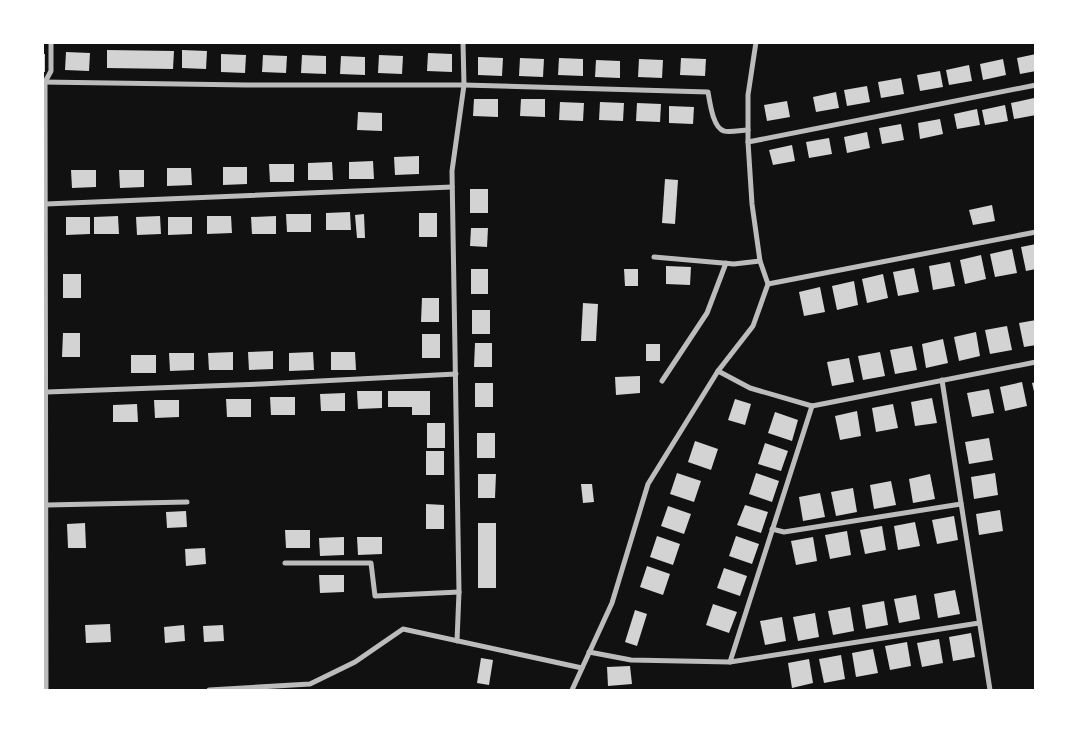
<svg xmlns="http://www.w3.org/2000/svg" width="1078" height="733" font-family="Lora,serif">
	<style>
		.building { fill: #d3d3d3 }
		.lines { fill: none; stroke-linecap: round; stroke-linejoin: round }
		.minor { stroke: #bcbcbc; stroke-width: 5 }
	</style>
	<rect width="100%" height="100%" fill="#111"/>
	<g class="building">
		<path d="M107,50L174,51L173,69L107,68Z"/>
		<path d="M182,50L207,51L206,69L182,68Z"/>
		<path d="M66,52L90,53L89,71L65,70Z"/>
		<path d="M428,53L452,54V72L427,71Z"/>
		<rect x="42" y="54" width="3" height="18"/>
		<path d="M221,54L246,55L245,73L221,72Z"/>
		<path d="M1036,54V71L1020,74L1017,58Z"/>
		<path d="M263,55L287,56L286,73L262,72Z"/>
		<path d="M302,55L326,56V74L301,73Z"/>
		<path d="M379,55L403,56L402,74L378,73Z"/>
		<path d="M341,56L365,57V75L340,74Z"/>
		<path d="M478,57L503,58L502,76L478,75Z"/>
		<path d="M520,58L544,59L543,77L519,76Z"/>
		<path d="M559,58L583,59V76L558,75Z"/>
		<path d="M681,58L706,59L705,76L680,75Z"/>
		<path d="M639,59L663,60L662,78L638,77Z"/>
		<path d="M1003,59L1006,75L983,80L980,64Z"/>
		<path d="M596,60L620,61V78L595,77Z"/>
		<path d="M969,65L972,81L949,85L946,70Z"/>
		<path d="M940,71L943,87L920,91L917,75Z"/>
		<path d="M901,78L904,94L881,98L878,82Z"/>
		<path d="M867,86L870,102L847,106L844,90Z"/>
		<path d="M836,92L839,108L816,112L813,97Z"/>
		<path d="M1034,98L1036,115L1014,119L1011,103Z"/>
		<path d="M474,99H498V117L473,116Z"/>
		<path d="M521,99H545V117L520,116Z"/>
		<path d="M787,101L790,117L767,121L764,105Z"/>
		<path d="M560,102L584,103L583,121L559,120Z"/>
		<path d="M600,102L624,103L623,121L599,120Z"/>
		<path d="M637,103L661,104L660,122L636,121Z"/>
		<path d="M1005,105L1008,121L985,125L982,110Z"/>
		<path d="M669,106L694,107L693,124L669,123Z"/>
		<path d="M977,109L980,125L957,129L954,114Z"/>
		<path d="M358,112L382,113V131L357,130Z"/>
		<path d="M940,119L943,134L920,139L918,123Z"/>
		<path d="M901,124L904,140L882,144L879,128Z"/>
		<path d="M867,132L870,148L847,153L844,137Z"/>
		<path d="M829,138L832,154L809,158L806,142Z"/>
		<path d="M792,145L795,161L773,165L769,150Z"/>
		<path d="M419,156V174L395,175L394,157Z"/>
		<path d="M373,161L374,179H349V162Z"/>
		<path d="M332,162L333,180H308V163Z"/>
		<path d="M269,164H294V182H270Z"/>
		<path d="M223,167H247V184L223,185Z"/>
		<path d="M167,168H191L192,185L167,186Z"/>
		<path d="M71,170H96V187L72,188Z"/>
		<path d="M119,170H144V187L120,188Z"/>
		<path d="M665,179L678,180L675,224L662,223Z"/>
		<rect x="470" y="189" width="18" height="24"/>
		<path d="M992,205L995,221L973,225L969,210Z"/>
		<path d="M350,212L351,230H326V213Z"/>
		<rect x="419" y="213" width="18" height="24"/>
		<path d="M286,214H311V232H287Z"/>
		<path d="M364,214L365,238H357L355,215Z"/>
		<path d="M118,216L119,234H94V217Z"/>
		<path d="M160,216L161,234L137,235L136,217Z"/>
		<path d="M207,216H231L232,233L207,234Z"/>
		<path d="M276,216V234H252L251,217Z"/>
		<path d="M66,217H90V234L66,235Z"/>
		<path d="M168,217H192V234L168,235Z"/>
		<path d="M471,228H488L487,247L470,246Z"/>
		<path d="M1036,244V269L1026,271L1021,247Z"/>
		<path d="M1012,249L1017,273L995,277L990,254Z"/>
		<path d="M981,255L986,279L965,284L960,260Z"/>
		<path d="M950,262L955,286L933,290L929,266Z"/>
		<path d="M666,266L691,267L690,285L666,284Z"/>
		<path d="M914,268L919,292L898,296L893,272Z"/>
		<rect x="471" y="269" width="17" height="25"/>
		<path d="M624,269H638V286H625Z"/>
		<rect x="63" y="274" width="18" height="24"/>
		<path d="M883,274L888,298L867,303L862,279Z"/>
		<path d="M854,281L858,305L837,310L832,286Z"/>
		<path d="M820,287L825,312L804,316L799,292Z"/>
		<path d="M422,298H439V322H421Z"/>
		<path d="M583,303L598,304L596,341H581Z"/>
		<rect x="472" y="310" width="18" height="24"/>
		<path d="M1036,320V345L1024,347L1019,323Z"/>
		<path d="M1007,326L1012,350L990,354L985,330Z"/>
		<path d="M976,332L980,356L959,361L954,337Z"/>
		<path d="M63,333H80V357H62Z"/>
		<rect x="422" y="334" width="18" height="24"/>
		<path d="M943,339L948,363L926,368L922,344Z"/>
		<path d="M475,343H492V367H474Z"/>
		<rect x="646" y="344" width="14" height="17"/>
		<path d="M912,346L917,370L895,374L890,350Z"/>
		<path d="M273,351V369L249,370L248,352Z"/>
		<path d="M233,352V370H209L208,353Z"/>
		<path d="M313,352L314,370L289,371V353Z"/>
		<path d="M331,352H355L356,370H331Z"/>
		<path d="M880,352L885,376L863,380L858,356Z"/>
		<path d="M169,353H194V370L170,371Z"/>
		<rect x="131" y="355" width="25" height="18"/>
		<path d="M849,358L854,382L832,386L827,362Z"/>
		<path d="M640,376V393L616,395L615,377Z"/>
		<path d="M1022,382L1027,406L1005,411L1000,387Z"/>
		<path d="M1036,382V396H1035L1032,383Z"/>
		<rect x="475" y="383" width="18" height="24"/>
		<path d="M989,389L994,413L972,417L967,393Z"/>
		<path d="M357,391H382V408L358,409Z"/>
		<path d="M388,391H430V415H412V407H388Z"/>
		<path d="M345,393V411H321L320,394Z"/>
		<path d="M270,397H295V415H271Z"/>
		<path d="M932,398L937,423L915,426L911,402Z"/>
		<path d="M226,399H251V417H227Z"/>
		<path d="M735,399L751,404L745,425L728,420Z"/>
		<path d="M154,400H179V417L155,418Z"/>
		<path d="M137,404L138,422H113V405Z"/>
		<path d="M893,404L898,428L876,432L872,408Z"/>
		<path d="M857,411L861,436L840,440L835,416Z"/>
		<path d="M775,412L798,420L792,441L768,433Z"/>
		<rect x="427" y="423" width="18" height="25"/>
		<rect x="477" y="433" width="18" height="25"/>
		<path d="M989,438L993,460L969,464L965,442Z"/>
		<path d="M695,441L718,449L711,470L688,462Z"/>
		<path d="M765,443L788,451L781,471L758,464Z"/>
		<rect x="426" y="451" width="18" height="24"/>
		<path d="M677,473L701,481L694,502L670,494Z"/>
		<path d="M756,473L779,481L772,502L749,494Z"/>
		<path d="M995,473L998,495L974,499L971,477Z"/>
		<path d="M478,474H496L495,498H478Z"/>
		<path d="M930,474L935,499L913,503L909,479Z"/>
		<path d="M891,481L896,505L874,509L870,485Z"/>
		<path d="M581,484H592L594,502L583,503Z"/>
		<path d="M853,488L857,512L836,516L831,492Z"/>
		<path d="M820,493L825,517L803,521L799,497Z"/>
		<path d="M426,504L444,505V529H426Z"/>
		<path d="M745,505L768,512L761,533L737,525Z"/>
		<path d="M668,506L691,514L684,534L661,526Z"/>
		<path d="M1000,510L1003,531L979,535L976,514Z"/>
		<path d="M186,511L187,527L167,528L166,512Z"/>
		<path d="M954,516L958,540L937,544L932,520Z"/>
		<path d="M915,522L920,546L898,550L894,526Z"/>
		<path d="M85,523L86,548H68L67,524Z"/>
		<rect x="478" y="523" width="18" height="65"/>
		<path d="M882,526L886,550L865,554L860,530Z"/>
		<path d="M285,530H310V548H286Z"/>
		<path d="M847,531L851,555L830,559L825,535Z"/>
		<path d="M657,536L680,544L673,565L650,557Z"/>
		<path d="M736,536L759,544L752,564L729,556Z"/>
		<path d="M344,537V555L320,556L319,538Z"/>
		<path d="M357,537H382V554L358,555Z"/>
		<path d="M813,537L817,561L796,565L791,541Z"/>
		<path d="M205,548L206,564L186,566L185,549Z"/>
		<path d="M647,566L670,574L663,595L640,587Z"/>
		<path d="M724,568L747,576L740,596L717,588Z"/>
		<path d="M319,575H344V592L320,593Z"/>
		<path d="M955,590L960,614L938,618L934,594Z"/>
		<path d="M916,595L920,619L899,623L894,599Z"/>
		<path d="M884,601L888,625L866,629L862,605Z"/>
		<path d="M713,604L737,612L729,633L706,625Z"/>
		<path d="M850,607L854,631L833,635L828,611Z"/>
		<path d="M635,610L647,614L637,646L625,642Z"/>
		<path d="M815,613L819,637L798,641L793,617Z"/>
		<path d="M782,617L786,641L765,645L760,621Z"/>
		<path d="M110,624L111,642L86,643L85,625Z"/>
		<path d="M184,625L185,641L165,643L164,627Z"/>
		<path d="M223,625L224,641L204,642L203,626Z"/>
		<path d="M971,633L975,657L953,661L949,637Z"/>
		<path d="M939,639L943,663L922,667L917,643Z"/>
		<path d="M907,642L911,666L890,670L885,646Z"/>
		<path d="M873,649L878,673L856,677L852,653Z"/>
		<path d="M841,655L845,679L824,683L819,659Z"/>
		<path d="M481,658L493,660L489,685L477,683Z"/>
		<path d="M809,659L813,683L792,688L788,663Z"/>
		<path d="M630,666L632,684L608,686L607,667Z"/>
	</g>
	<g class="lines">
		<g class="minor">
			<path d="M42,82L247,85H464L708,92C710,103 713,128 724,131C730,133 741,130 748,130"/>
			<path d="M748,142L1036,85"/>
			<path d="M46,204L452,187"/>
			<path d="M654,257L734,264L760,261"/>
			<path d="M768,284L1036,232"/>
			<path d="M718,371L750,388L812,406L1036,362"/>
			<path d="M942,380L990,690"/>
			<path d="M662,381L707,313L726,263"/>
			<path d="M47,392L261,384L456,374"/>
			<path d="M47,505L187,502"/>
			<path d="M772,529L784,532L961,504"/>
			<path d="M285,563H371L375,596L459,592"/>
			<path d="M457,641L459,592L452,171L464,85L463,42"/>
			<path d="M589,652L631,660L730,662L979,623"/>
			<path d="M730,662L812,406"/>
			<path d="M46,690L45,82L51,71V42"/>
			<path d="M209,690L310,684L355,662L403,629L582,668"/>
			<path d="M572,690L612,603L648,484L718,371L753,326L768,284L760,261L752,204L748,142V95L756,42"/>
		</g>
	</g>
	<rect width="1078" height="733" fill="none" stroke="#ffffff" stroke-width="88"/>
</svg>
